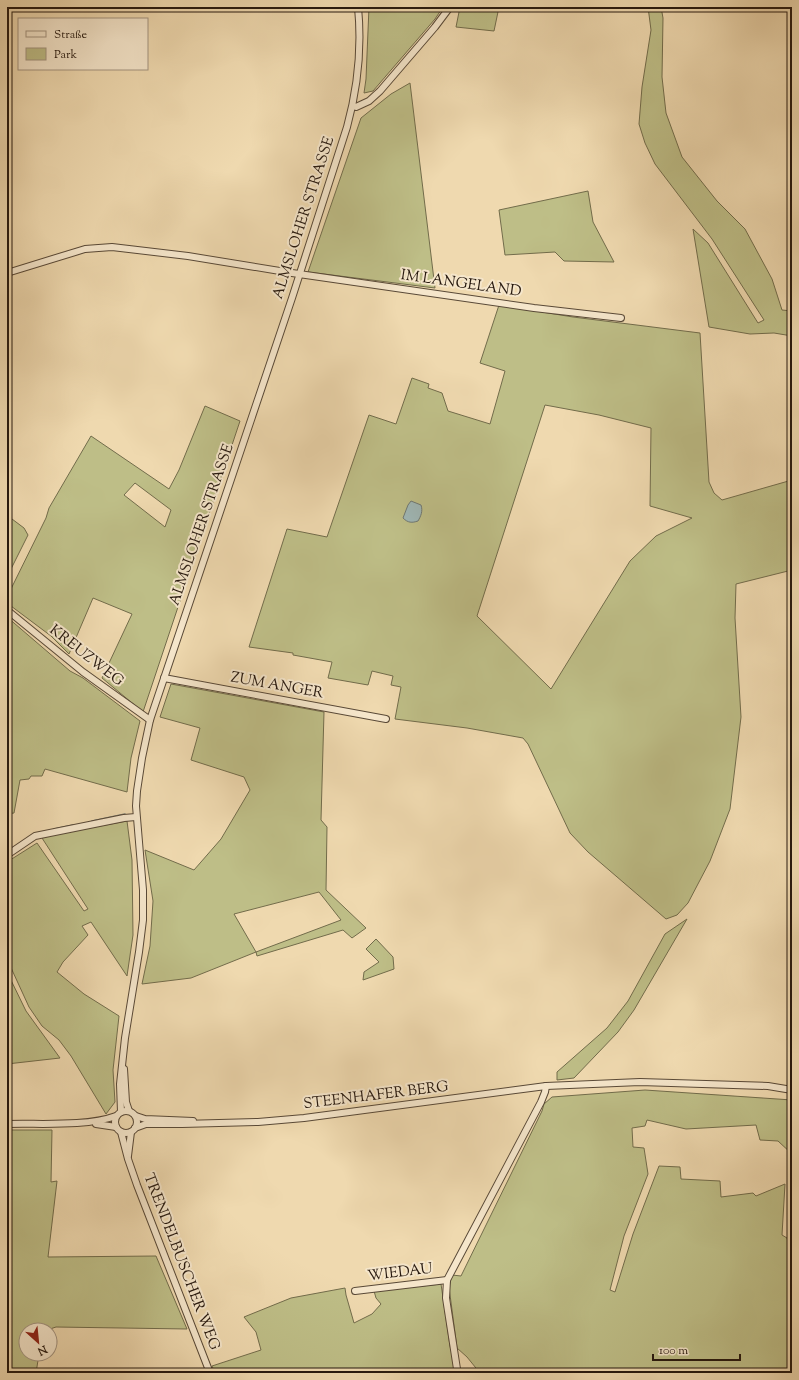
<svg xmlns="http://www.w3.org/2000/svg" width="799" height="1380" font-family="'Sorts Mill Goudy',serif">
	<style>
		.green { fill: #bebe87; stroke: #726c4b; fill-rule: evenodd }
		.water { fill: #9fb7b6; stroke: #6f7873 }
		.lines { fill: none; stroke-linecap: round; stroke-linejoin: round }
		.stream { stroke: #6f7873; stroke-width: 1.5 }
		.minor-casing { stroke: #594937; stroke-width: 8 }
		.minor { stroke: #f5e6cb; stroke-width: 6 }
		.labels { text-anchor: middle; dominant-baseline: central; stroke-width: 4; stroke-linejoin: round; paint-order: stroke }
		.street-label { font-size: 15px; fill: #27190f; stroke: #f5e6cb }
	</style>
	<rect width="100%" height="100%" fill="#efd9af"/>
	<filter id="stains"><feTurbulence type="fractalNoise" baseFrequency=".005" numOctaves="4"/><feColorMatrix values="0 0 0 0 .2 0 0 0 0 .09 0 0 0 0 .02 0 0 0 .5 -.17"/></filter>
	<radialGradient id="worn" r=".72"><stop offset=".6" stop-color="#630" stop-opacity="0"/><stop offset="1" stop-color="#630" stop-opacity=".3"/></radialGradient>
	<g class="green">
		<path d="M369,7H443L435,19L373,91L364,93L366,79Z"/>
		<path d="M460,7H499L494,31L456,27Z"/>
		<path d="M648,7H661L663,18L662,77L666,113L682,157L717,201L745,229L772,279L782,310L792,311V336L774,333L750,334L709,327L693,229L708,243L758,323L764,320L712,239L655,164L645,143L639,124L642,87L651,30Z"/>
		<path d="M410,83L435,288L308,272L361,118L391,94Z"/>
		<path d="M588,191L593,222L614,262L564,261L555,252L505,255L499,210Z"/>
		<path d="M499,305L573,317L700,333L709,482L714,493L722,500L792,480V570L736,584L735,618L741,717L730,809L710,861L688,903L677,915L666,919L588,852L570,833L528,744L523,738L467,728L395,719L401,687L391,685L393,676L372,671L368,685L328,678L332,662L293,655V653L249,647L287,529L327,537L369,415L396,424L412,378L429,384L428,388L442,393L448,411L490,424L505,371L480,363ZM545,405L599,415L651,428L650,506L692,518L656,536L630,561L551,689L477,616Z"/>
		<path d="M205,406L240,421L143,712L102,678L132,614L93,598L69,654L51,636L7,603V597L46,518L49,508L91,436L169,489L179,470ZM135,483L171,510L165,527L124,495Z"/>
		<path d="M12,519L24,528L28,535L7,577V524Z"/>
		<path d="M7,617L70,671L83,678L140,721L131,758L127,792L45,769L42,776H31L29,779L20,780L14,813L7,814Z"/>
		<path d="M171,684L324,712L321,820L327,827L326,890L366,928L352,938L343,930L257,956L256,952L191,978L142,984L150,946L153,901L145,850L194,870L221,839L250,790L244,777L191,760L200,728L160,717ZM319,892L341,920L256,952L234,914Z"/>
		<path d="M127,821L132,860L133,935L127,976L91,922L82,926L88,935L63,962L57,972L84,994L119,1016L113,1070L115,1102L106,1114L71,1056L59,1040L42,1026L29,1007L7,959V862L37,843L84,911L88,909L42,838L57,834Z"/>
		<path d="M687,919L634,1010L618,1032L574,1078L557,1080V1072L607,1028L628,1001L665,934Z"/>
		<path d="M376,939L393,957L394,969L363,980L364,972L379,962L366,949Z"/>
		<path d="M7,972L26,1011L60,1058L7,1064Z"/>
		<path d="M645,1090L792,1100V1154L778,1141L760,1140L756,1125L686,1129L647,1120L645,1126L632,1128L633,1147L644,1148L648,1174L624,1236L610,1290L615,1292L633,1234L659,1166L680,1167L681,1179L720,1181L721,1197L753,1193L756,1196L785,1184L782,1235L787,1238L792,1256V1373H480L467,1357L457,1348L449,1287L452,1275L461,1276L542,1111L544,1104L552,1097Z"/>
		<path d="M7,1130H52L51,1182L57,1181L48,1257L156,1256L187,1329L56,1327L47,1330H26V1354H39L36,1373H7Z"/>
		<path d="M441,1284L450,1346L457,1373H215L212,1366L261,1350L256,1332L244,1317L291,1298L345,1288L346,1295L354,1323L372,1314L381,1304L376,1298L374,1291Z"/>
	</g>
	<path class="water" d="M411,501L421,505C423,511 421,516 418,521C412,523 408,523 403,518L408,505Z"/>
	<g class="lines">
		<g class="stream">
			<path d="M92,821L125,814"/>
			<path d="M54,829L73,825"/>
		</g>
		<defs>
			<g id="minor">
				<path d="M353,106L356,107L369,101L380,91L435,27L450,7"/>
				<path d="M7,273L85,249L112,247L188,256L292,273L534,308L621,318"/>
				<path d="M7,610L83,672L150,720"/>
				<path d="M164,678L386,719"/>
				<path d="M7,855L35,836L124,818L136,817"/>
				<path d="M124,1069L126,1102L129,1111"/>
				<circle cx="126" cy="1122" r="11"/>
				<path d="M121,1112L120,1084L125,1038L139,952L143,920V890L136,806L137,791L142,758L150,720L292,298L347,127C358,87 362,48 358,7"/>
				<path d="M136,1116L145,1119L193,1121"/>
				<path d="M7,1124C40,1123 86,1127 116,1116"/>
				<path d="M96,1124L116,1127"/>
				<path d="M135,1128L146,1124H182L258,1122L304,1118L546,1086L640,1082L768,1086L792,1090"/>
				<path d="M121,1132L128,1159L137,1185L210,1373"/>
				<path d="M128,1156L131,1132"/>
				<path d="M355,1291L447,1280"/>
				<path d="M457,1369L446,1298L447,1280L541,1102L545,1092L546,1086"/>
			</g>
		</defs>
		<use href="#minor" class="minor-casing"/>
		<use href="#minor" class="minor"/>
	</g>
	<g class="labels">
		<g class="street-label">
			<text transform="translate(304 218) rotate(-72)">ALMSLOHER STRASSE</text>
			<text transform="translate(461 284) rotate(8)">IM LANGELAND</text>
			<text transform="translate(202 525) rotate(-71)">ALMSLOHER STRASSE</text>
			<text transform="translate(86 656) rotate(38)">KREUZWEG</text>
			<text transform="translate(277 686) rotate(10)">ZUM ANGER</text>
			<text transform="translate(376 1096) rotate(-7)">STEENHAFER BERG</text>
			<text transform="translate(181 1262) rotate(69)">TRENDELBUSCHER WEG</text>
			<text transform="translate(400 1273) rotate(-7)">WIEDAU</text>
		</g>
	</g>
	<rect width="799" height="1380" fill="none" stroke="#efd9af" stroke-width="24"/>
	<rect x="8" y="8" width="783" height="1364" fill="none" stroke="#27190f" stroke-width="2"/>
	<rect x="12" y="12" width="775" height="1356" fill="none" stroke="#27190f"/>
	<rect x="18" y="18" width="130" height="52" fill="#f5e6cb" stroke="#a39480"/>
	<rect x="26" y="31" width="20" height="6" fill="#f5e6cb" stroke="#a39480"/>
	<text x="54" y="38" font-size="12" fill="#27190f">Straße</text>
	<rect x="26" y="48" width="20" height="12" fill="#bebe87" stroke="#a39480"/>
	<text x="54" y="58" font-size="12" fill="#27190f">Park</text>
	<g transform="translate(38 1342) rotate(153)"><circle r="19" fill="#f5e6cb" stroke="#a39480"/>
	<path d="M0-3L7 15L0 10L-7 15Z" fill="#8f2418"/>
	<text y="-6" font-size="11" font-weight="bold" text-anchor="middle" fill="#27190f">N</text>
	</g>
	<path d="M653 1354v6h87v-6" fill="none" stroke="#27190f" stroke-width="2"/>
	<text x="659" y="1354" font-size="12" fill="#27190f" stroke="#f5e6cb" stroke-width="3" paint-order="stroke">100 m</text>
	<rect width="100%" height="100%" filter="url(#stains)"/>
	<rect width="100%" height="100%" fill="url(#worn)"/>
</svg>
